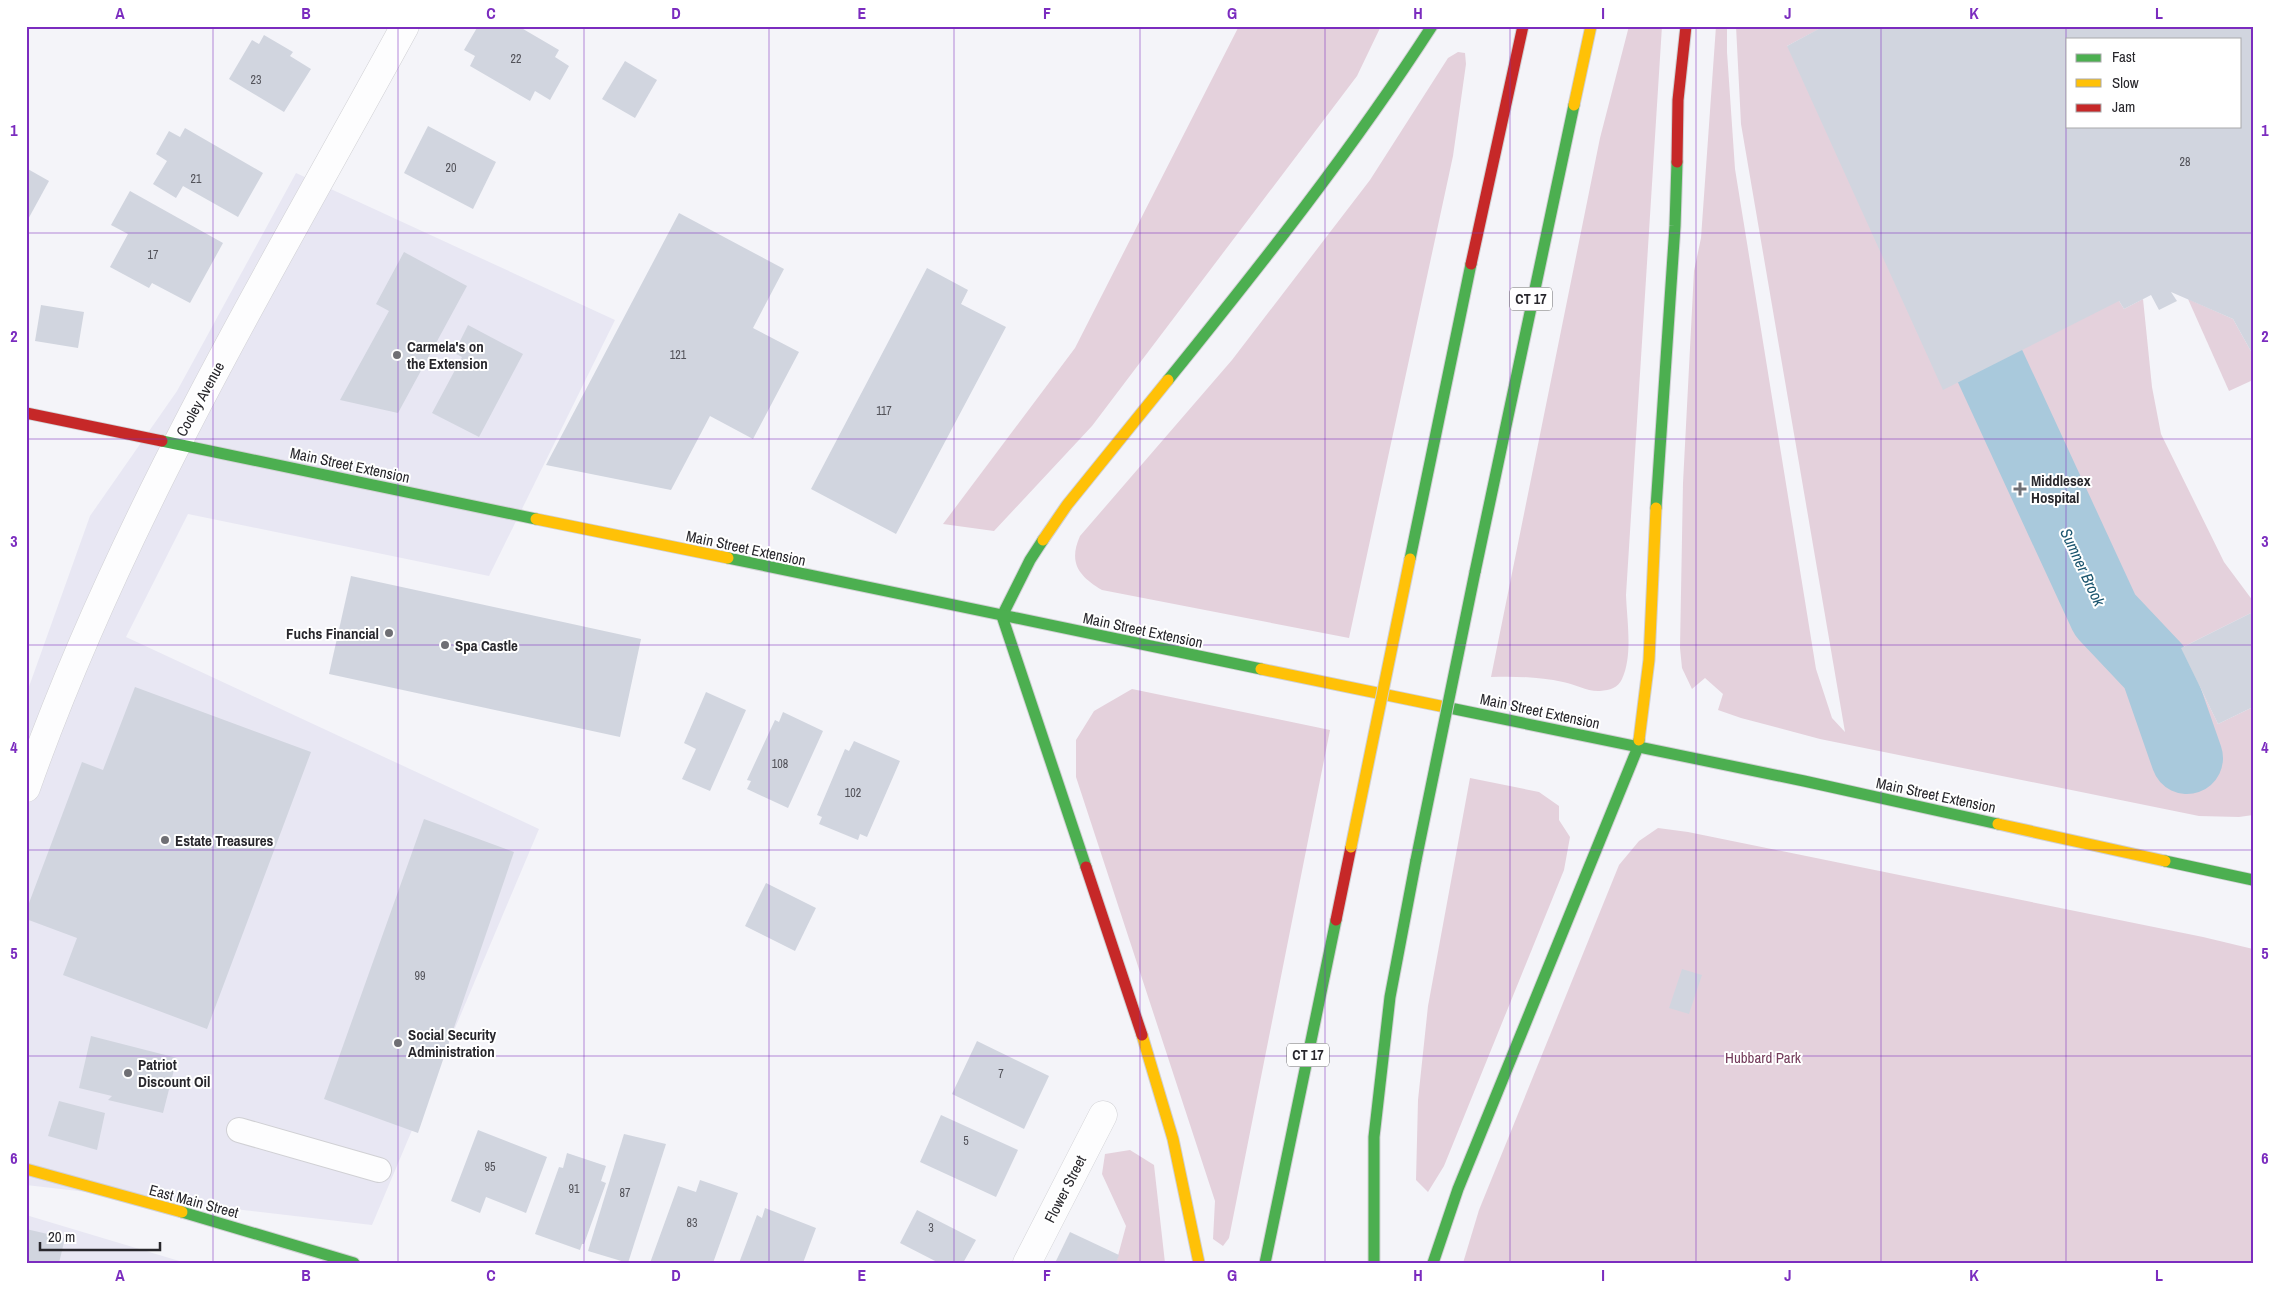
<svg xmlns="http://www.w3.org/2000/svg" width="2279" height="1289" font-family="'Archivo Narrow',sans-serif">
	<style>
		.built { fill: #e8e7f3 }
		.green { fill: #e4d1dc }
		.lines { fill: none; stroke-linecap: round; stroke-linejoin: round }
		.river { stroke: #a9c9dc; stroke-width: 72 }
		.building { fill: #d1d5df; fill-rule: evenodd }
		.lane-casing { stroke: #d0d0d4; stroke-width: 26 }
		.street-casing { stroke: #d0d0d4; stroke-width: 29 }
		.fast-casing { stroke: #d0d0d4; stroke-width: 13 }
		.slow-casing { stroke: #d0d0d4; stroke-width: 13 }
		.jam-casing { stroke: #d0d0d4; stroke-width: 13 }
		.lane { stroke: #fdfdfe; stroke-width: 24 }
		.street { stroke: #fdfdfe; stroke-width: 28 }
		.fast { stroke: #4caf50; stroke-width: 11 }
		.slow { stroke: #ffc107; stroke-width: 11 }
		.jam { stroke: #c62828; stroke-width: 11 }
		.fast-bridge-casing { stroke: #d0d0d4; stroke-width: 13; stroke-linecap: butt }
		.slow-bridge-casing { stroke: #d0d0d4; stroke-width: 13; stroke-linecap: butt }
		.fast-bridge { stroke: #4caf50; stroke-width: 11 }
		.slow-bridge { stroke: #ffc107; stroke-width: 11 }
		.grid { fill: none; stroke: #7b2cbf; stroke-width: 1; stroke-opacity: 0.55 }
		.poi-dot { fill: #6f6f74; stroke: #fff; stroke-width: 2 }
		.labels { text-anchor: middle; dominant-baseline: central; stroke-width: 4; stroke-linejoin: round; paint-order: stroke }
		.number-label { font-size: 12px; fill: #525259 }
		.shield { fill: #fff; stroke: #68686b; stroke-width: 1 }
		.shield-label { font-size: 14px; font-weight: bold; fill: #28272c }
		.poi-label { font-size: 15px; font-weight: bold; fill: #28272c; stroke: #fff; text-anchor: start }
		.street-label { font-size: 15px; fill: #28272c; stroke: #fff }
		.park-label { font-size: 15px; fill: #733b5a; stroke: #fff }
		.water-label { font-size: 16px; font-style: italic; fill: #1c566f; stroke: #fff }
		.neatline { fill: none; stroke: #7b2cbf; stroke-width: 2 }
		.grid-label { font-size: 16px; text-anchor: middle; font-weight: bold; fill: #7b2cbf }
	</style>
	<rect width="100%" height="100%" fill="#f4f4f9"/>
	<g class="built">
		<path d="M296,173L615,320L489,576L188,514L126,637L539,829L372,1225L26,1185V695L90,516L177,391Z"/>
		<path d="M26,1215L186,1263H26Z"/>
	</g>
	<g class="green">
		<path d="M1239,26H1381L1357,76L1092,426L994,531L943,524L1075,348Z"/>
		<path d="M1629,26H1662L1626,595C1627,621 1633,655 1622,679C1618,688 1610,690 1600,691C1588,692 1575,684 1563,682C1539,677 1515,676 1491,677L1600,138Z"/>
		<path d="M1716,26H1727V52L1735,169L1816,669L1832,718L1845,732L1741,124L1736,26H1817L1819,29L1787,46L2119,301L2124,309L2143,299L2152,387L2161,434L2224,562L2253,601V612L2181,648L2218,724L2253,707V815L2239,817L2199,816L1820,739L1741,718L1718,710L1723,694L1705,678L1692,689L1682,668L1680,648L1683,483L1694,271L1701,238Z"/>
		<path d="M1458,52L1465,53L1466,64L1453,156L1349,638L1102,590C1079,576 1068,563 1080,536L1232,360L1370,180L1448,58Z"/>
		<path d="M2188,299L2233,319L2253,355V380L2229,391Z"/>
		<path d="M1132,689L1330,730L1229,1238L1223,1246L1213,1239L1215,1201L1076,777V740L1094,711Z"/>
		<path d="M1470,778L1539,792L1559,806V820L1570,837L1564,870L1444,1166L1428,1192L1416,1180L1418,1100L1428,1006Z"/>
		<path d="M1658,828L1688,832L2203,937L2253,949V1263H1463L1479,1210L1619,865L1639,841Z"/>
		<path d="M1130,1150L1154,1165L1165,1263H1116L1126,1226L1102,1174L1105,1154Z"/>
	</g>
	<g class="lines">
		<path class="river" d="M1990,366L2105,615L2156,669L2187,758"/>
	</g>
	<g class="building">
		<path d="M478,26H518L559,50L555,57L569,66L550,100L535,91L530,101L470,66L475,56L464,50Z"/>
		<path d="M1824,26H2253V355L2233,319L2171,292L2177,301L2159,310L2151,295L2124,309L2119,301L1943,390L1787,46ZM2068,39H2240V126H2068Z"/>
		<path d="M264,35L293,52L290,56L311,69L284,112L229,79L252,40L259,44Z"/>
		<path d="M625,61L657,80L635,118L602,99Z"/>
		<path d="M428,126L496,162L473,209L404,173Z"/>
		<path d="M185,128L263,173L238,217L183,186L176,198L153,184L167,161L156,154L169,131L180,137Z"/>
		<path d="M26,168L49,181L26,223Z"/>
		<path d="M130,191L223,243L190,303L152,283L149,288L110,267L128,234L111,225Z"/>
		<path d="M679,213L784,269L753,328L799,352L753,439L710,416L671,490L546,465Z"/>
		<path d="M404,252L467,286L398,413L340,400L389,311L376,304Z"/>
		<path d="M927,268L968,290L961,304L1006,327L896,534L811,489Z"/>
		<path d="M41,305L84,312L78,348L35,341Z"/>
		<path d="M468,325L523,354L479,437L432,413L462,357L454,353Z"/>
		<path d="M351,576L641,639L620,737L329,674Z"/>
		<path d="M2253,612V707L2218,724L2181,648Z"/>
		<path d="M135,687L311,752L207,1029L63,975L77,938L26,919V911L82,762L103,770Z"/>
		<path d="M706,692L746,710L710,791L682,779L696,749L684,743Z"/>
		<path d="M783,712L823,731L788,808L747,789L751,781L747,780L775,720L779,722Z"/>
		<path d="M854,741L900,761L867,837L860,834L858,840L819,824L822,817L817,815L845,749L849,751Z"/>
		<path d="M424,819L514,852L418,1133L324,1099Z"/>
		<path d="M766,883L816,908L795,951L745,926Z"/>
		<path d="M1682,969L1702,975L1689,1014L1669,1008Z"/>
		<path d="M91,1036L177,1058L163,1113L108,1100L112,1096L79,1088Z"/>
		<path d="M977,1041L1049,1076L1024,1129L952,1094Z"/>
		<path d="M59,1101L105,1113L97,1150L48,1136Z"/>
		<path d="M941,1115L1018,1150L996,1197L920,1162Z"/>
		<path d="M478,1130L547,1157L526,1213L486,1197L480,1213L451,1201Z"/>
		<path d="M624,1134L666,1144L628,1263L588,1251Z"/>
		<path d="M567,1153L606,1166L601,1181L606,1183L584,1244H582L580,1250L535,1234L559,1167L563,1168Z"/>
		<path d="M700,1180L738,1193L713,1263H650L678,1186L696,1192Z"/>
		<path d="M765,1208L816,1228L803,1263H739L757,1215L762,1218Z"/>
		<path d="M917,1210L976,1240L963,1263H939L900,1243Z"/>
		<path d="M26,1229L65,1238L59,1263H26Z"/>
		<path d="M1070,1232L1119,1255L1116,1263H1055Z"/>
	</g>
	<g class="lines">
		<defs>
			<path id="lane" d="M239,1130L379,1170"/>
			<g id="street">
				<path d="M26,788C121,519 269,275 405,26"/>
				<path d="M1027,1263L1103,1115"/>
			</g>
			<g id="fast">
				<path d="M1168,380C1261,265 1352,150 1432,26"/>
				<path d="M162,441L536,519"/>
				<path d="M1656,508L1675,226L1677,162"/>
				<path d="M1043,540L1030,560L1002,616L1086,867"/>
				<path d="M728,558L1261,669"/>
				<path d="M1410,559L1471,264"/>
				<path d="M1475,572L1574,105"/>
				<path d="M1445,707L1804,781L1998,824"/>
				<path d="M2165,861L2253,880"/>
				<path d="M182,1212L354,1263"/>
				<path d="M1265,1263L1336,920"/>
				<path d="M1374,1263V1137L1390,997L1416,860"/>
				<path d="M1433,1263L1458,1189L1638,747L1639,740"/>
			</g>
			<g id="slow">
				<path d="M1574,105L1591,26"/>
				<path d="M536,519L728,558"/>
				<path d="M1043,540L1067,505L1168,380"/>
				<path d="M1261,669L1445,707"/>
				<path d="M1639,740L1649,660L1656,508"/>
				<path d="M1998,824L2165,861"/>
				<path d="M1142,1035L1173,1139L1199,1263"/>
				<path d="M26,1169L182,1212"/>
			</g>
			<g id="jam">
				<path d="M1677,162L1678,100L1686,26"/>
				<path d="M1471,264L1523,26"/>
				<path d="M26,413L162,441"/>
				<path d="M1086,867L1142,1035"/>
				<path d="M1336,920L1351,847"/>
			</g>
		</defs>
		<use href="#lane" class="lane-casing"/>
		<use href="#street" class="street-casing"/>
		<use href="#fast" class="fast-casing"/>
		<use href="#slow" class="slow-casing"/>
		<use href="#jam" class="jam-casing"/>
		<use href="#lane" class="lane"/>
		<use href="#street" class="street"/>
		<use href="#fast" class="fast"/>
		<use href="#slow" class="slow"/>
		<use href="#jam" class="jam"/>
		<defs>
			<path id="fast-bridge" d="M1416,860L1475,572"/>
			<path id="slow-bridge" d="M1351,847L1410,559"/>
		</defs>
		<use href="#fast-bridge" class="fast-bridge-casing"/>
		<use href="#slow-bridge" class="slow-bridge-casing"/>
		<use href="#fast-bridge" class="fast-bridge"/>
		<use href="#slow-bridge" class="slow-bridge"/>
	</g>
	<path class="grid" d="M213,26V1263M398,26V1263M584,26V1263M769,26V1263M954,26V1263M1140,26V1263M1325,26V1263M1510,26V1263M1696,26V1263M1881,26V1263M2066,26V1263M26,233H2253M26,439H2253M26,645H2253M26,850H2253M26,1056H2253"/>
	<g class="poi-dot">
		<circle cx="397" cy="355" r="5"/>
		<path d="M2017.5 481.5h5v5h5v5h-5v5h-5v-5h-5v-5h5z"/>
		<circle cx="389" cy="633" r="5"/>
		<circle cx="445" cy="645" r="5"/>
		<circle cx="165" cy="840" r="5"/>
		<circle cx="398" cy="1043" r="5"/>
		<circle cx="128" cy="1073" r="5"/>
	</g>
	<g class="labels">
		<g class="number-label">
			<text x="516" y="59">22</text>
			<text x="256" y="80">23</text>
			<text x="2185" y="162">28</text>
			<text x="451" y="168">20</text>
			<text x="196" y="179">21</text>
			<text x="153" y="255">17</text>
			<text x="678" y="355">121</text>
			<text x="884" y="411">117</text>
			<text x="780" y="764">108</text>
			<text x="853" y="793">102</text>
			<text x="420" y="976">99</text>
			<text x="1001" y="1074">7</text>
			<text x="966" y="1141">5</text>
			<text x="490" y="1167">95</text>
			<text x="574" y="1189">91</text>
			<text x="625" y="1193">87</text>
			<text x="692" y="1223">83</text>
			<text x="931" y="1228">3</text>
		</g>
		<g class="shield">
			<rect x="1510" y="287.5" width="42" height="23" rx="4"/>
			<rect x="1287" y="1043.5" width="42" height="23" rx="4"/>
		</g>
		<g class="shield-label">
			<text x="1531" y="299">CT 17</text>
			<text x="1308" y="1055">CT 17</text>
		</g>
		<g class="poi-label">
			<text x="407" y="346">Carmela's on<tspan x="407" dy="17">the Extension</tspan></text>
			<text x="2031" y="480">Middlesex<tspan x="2031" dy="17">Hospital</tspan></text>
			<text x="379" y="633" text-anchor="end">Fuchs Financial</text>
			<text x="455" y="645">Spa Castle</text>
			<text x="175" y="840">Estate Treasures</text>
			<text x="408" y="1034">Social Security<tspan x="408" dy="17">Administration</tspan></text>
			<text x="138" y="1064">Patriot<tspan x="138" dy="17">Discount Oil</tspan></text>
		</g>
		<g class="street-label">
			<text transform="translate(200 399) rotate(-61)">Cooley Avenue</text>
			<text transform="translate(350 465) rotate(12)">Main Street Extension</text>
			<text transform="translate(746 548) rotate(12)">Main Street Extension</text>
			<text transform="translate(1143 630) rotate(12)">Main Street Extension</text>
			<text transform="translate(1540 711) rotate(12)">Main Street Extension</text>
			<text transform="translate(1936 795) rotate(12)">Main Street Extension</text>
			<text transform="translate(1065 1189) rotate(-63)">Flower Street</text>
			<text transform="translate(194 1201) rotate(15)">East Main Street</text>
		</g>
		<g class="park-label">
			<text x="1763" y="1057">Hubbard Park</text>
		</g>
		<g class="water-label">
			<text transform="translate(2083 567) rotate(65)">Sumner Brook</text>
		</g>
	</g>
	<rect width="2279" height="1289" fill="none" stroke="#ffffff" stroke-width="55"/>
	<rect x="2066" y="38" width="175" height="90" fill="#ffffff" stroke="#a9a9ab"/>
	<rect x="2076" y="54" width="25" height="8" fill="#4caf50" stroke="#a9a9ab"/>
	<text x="2112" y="62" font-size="15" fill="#28272c">Fast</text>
	<rect x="2076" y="79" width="25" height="8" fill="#ffc107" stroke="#a9a9ab"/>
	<text x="2112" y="88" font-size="15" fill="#28272c">Slow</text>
	<rect x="2076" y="104" width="25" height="8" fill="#c62828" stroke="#a9a9ab"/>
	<text x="2112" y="112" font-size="15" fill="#28272c">Jam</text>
	<path d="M40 1242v8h120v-8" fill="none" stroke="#28272c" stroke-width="2.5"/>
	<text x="48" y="1242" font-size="15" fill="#28272c" stroke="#ffffff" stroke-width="4" paint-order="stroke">20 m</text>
	<rect x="28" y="28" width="2224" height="1234" class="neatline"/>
	<g class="grid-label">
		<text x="120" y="19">A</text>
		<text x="306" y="19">B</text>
		<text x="491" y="19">C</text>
		<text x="676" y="19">D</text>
		<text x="862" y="19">E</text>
		<text x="1047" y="19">F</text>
		<text x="1232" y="19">G</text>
		<text x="1418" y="19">H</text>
		<text x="1603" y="19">I</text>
		<text x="1788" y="19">J</text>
		<text x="1974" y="19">K</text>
		<text x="2159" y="19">L</text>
		<text x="14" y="136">1</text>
		<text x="2265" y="136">1</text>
		<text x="14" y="342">2</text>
		<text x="2265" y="342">2</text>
		<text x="14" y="547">3</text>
		<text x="2265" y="547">3</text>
		<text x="14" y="753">4</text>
		<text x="2265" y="753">4</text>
		<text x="14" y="959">5</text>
		<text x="2265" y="959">5</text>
		<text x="14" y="1164">6</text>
		<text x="2265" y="1164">6</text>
		<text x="120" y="1281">A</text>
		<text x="306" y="1281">B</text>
		<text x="491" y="1281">C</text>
		<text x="676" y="1281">D</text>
		<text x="862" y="1281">E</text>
		<text x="1047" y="1281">F</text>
		<text x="1232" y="1281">G</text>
		<text x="1418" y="1281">H</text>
		<text x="1603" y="1281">I</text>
		<text x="1788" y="1281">J</text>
		<text x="1974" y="1281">K</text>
		<text x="2159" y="1281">L</text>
	</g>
</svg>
